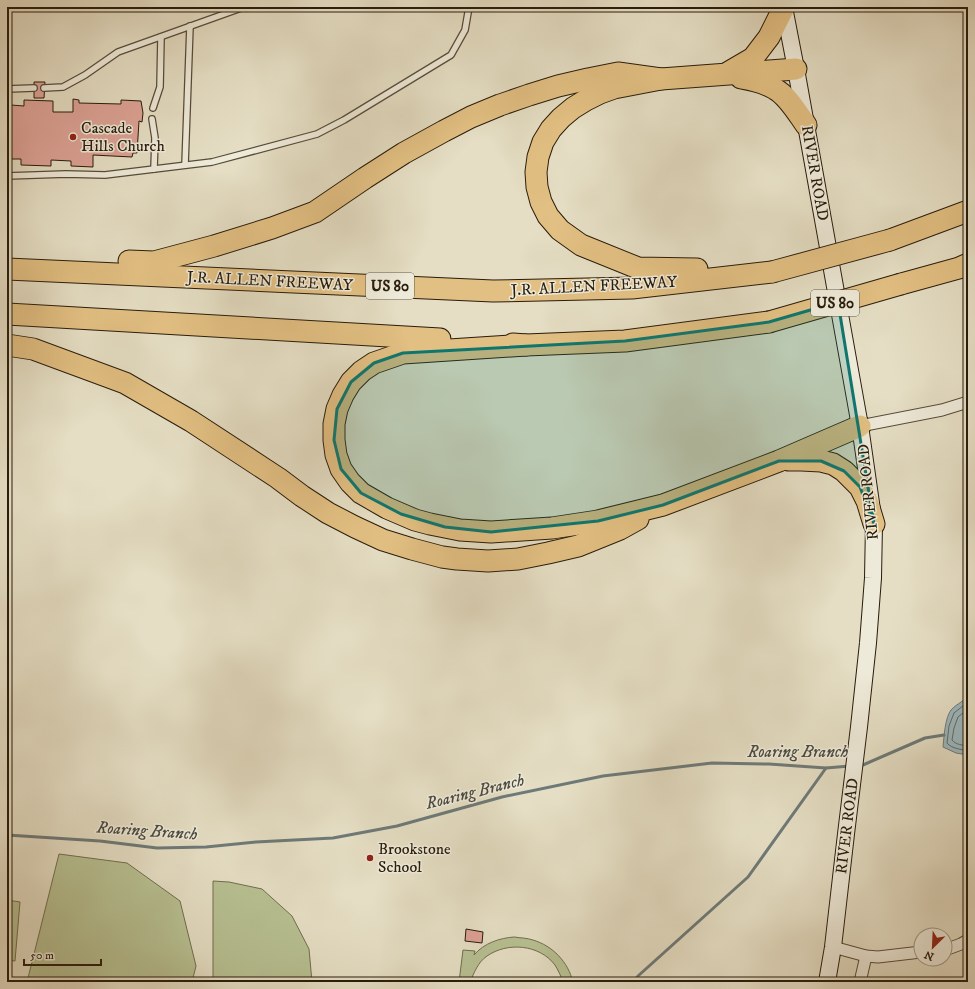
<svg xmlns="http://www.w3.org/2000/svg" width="975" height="989" font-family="'IM FELL DW Pica',serif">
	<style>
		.green { fill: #b7c092; stroke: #706e4f }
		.water { fill: #9cb9c0; stroke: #6e7a78 }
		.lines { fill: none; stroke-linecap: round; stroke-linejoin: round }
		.shore { stroke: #626a66; stroke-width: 1 }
		.stream { stroke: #6e7a78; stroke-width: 3 }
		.building { fill: #dda296; stroke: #281c0c }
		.lane-casing { stroke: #574c3a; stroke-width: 8 }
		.street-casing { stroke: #574c3a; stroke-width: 13 }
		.secondary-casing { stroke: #281c0c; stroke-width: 18 }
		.highway-casing { stroke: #281c0c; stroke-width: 23 }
		.lane { stroke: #eeead9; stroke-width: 5.5 }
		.street { stroke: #eeead9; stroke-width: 11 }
		.secondary { stroke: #eeead9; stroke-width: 16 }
		.highway { stroke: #e2bf82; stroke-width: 21 }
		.highway-bridge-casing { stroke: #281c0c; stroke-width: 23; stroke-linecap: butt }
		.highway-bridge { stroke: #e2bf82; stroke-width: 21 }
		.marked { fill: #0f766e; fill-opacity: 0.2; stroke: #0f766e; stroke-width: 3; stroke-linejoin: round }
		.poi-dot { fill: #8f2418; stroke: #eeead9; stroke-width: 1.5 }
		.labels { text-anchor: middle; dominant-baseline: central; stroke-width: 3; stroke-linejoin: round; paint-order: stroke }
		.shield { fill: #eeead9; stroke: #635a4a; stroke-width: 1 }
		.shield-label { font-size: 15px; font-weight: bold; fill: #281c0c }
		.poi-label { font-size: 16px; fill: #281c0c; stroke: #eeead9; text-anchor: start }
		.street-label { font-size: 16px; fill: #281c0c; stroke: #eeead9 }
		.water-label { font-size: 17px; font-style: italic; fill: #4b4b42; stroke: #eeead9 }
	</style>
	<rect width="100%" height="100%" fill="#e5dec4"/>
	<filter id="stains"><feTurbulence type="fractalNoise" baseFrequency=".005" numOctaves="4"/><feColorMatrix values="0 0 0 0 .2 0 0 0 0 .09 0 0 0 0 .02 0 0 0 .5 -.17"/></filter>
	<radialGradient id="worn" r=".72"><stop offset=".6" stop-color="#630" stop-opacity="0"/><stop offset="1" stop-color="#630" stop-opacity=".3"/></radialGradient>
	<g class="green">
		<path d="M59,854L127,863L180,901L196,966L192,982H27Z"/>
		<path d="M213,881L229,882L262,889L292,916L309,949L312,982H213Z"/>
		<path d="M7,900L20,902L15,961L7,960Z"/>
		<path d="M514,937C521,938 527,938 533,940C553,946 568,962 573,982H563C561,976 558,970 555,965C539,944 507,942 487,956C478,962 474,973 470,982H459L463,950L475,951L474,955C484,943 500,938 514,937Z"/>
	</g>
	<path class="water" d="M968,696V755L956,753L943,747C944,737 945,718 951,710C955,705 963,702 968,696Z"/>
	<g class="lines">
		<g class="shore">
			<path d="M968,702L954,713L949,726L947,743C952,749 961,749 968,751"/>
			<path d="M968,709L958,717L954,728L952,740C956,745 963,745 968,746"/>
		</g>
		<g class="stream">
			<path d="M860,765H863L925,738L944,735"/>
			<path d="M7,835L100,841L157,848L206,847L256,842L333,838L397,826L502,797L603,776L712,763L769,764L826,768L850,766"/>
			<path d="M634,982L638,976L748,877L826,768"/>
		</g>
	</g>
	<g class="building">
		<path d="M34,82H45L44,98H34Z"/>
		<path d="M73,99L79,100V103L121,104V100L141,101L143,113L142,122L139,121L137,153H133L132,157L93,155V167L71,166V161L51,160V166L21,165V159H7V116H10L11,105L24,106V100L53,101V112H73Z"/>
		<path d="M466,929L483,932L482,943L465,941Z"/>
	</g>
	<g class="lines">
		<defs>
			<g id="lane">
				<path d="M44,88L63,87L85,75L118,52L244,7"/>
				<path d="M7,89L34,88"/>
				<path d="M153,108L160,87L161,37"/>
				<path d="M152,119L155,138L154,169"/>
				<path d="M185,165L190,26"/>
				<path d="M7,176L66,174L105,175L212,162L317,134L344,120L451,55L465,30L469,7"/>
			</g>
			<g id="street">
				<path d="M860,426L942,410L968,402"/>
				<path d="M833,947L866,956L878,957L921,952"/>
				<path d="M945,950L961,944L968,940"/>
				<path d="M860,982L866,956"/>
			</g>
			<path id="secondary" d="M784,7L796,69L860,426L874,524L873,578L868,643L859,727L846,834L833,947L827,982"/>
			<g id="highway">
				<path d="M729,72L753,58L769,37L784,7"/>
				<path d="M741,78C753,80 765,83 775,89C788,96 798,114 806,125"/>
				<path d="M890,240L968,211"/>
				<path d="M129,261L154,262L214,246L272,228L315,212L365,178L404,153L444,131L471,117L500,105L529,95L558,86L588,79L618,73L661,79"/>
				<path d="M7,269L493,291L632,288L772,272"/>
				<path d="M697,269L638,268L581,245L560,230L548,216L541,202L537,187L536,172L538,157L543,142L551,129L561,118L573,108L586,100L600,93L614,88L661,79L796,69"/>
				<path d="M901,284L959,268L968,264"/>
				<path d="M7,314L440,339"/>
				<path d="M513,344L526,345L625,341L769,322"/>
				<path d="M7,345L33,349L125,383L191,421L278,478L302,496L328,513L355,527L383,540L412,549L442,557L457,559L488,561L518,559L548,553L578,546L620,529L638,519"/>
				<path d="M526,345L403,353L374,363L362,371L351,382L343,395L337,409L334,424V440L336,455L341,469L350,482L361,493L387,508L415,520L430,524L460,530L491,532L552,528L598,521L663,505L779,461L860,426"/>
				<path d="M789,460H801L821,461L833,464L844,471L860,487L867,501L874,524"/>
			</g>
		</defs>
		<use href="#lane" class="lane-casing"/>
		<use href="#street" class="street-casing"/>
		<use href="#secondary" class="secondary-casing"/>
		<use href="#highway" class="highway-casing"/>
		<use href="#lane" class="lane"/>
		<use href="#street" class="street"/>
		<use href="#secondary" class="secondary"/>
		<use href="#highway" class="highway"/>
		<defs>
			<g id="highway-bridge">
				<path d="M772,272L890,240"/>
				<path d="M769,322L901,284"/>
			</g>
		</defs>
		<use href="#highway-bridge" class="highway-bridge-casing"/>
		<use href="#highway-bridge" class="highway-bridge"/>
	</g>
	<path class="marked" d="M838,302L874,524L860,487L844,471L821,461H779L663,505L598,521L491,532L445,527L401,514L361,493L341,469L334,440L337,409L351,382L374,363L403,353L625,341L769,322Z"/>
	<g class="poi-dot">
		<circle cx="73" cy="137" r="4"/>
		<circle cx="370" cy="858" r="4"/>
	</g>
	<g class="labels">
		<g class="shield">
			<rect x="366" y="273" width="48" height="26" rx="3"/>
			<rect x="811" y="290" width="48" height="26" rx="3"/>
		</g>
		<g class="shield-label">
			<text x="390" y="286">US 80</text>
			<text x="835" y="303">US 80</text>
		</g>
		<g class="poi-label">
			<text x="81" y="128">Cascade<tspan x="81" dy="18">Hills Church</tspan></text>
			<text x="378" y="849">Brookstone<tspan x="378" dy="18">School</tspan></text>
		</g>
		<g class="street-label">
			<text transform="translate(815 173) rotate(80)">RIVER ROAD</text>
			<text transform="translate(270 281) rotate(3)">J.R. ALLEN FREEWAY</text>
			<text transform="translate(594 286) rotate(-3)">J.R. ALLEN FREEWAY</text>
			<text transform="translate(868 492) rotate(-96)">RIVER ROAD</text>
			<text transform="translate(847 826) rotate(-83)">RIVER ROAD</text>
		</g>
		<g class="water-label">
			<text x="798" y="752">Roaring Branch</text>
			<text transform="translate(475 792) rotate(-14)">Roaring Branch</text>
			<text transform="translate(147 831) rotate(4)">Roaring Branch</text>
		</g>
	</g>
	<rect width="975" height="989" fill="none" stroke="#e5dec4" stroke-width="24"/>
	<rect x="8" y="8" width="959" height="973" fill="none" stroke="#281c0c" stroke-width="2"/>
	<rect x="12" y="12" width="951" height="965" fill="none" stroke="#281c0c"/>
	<g transform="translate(933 947) rotate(204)"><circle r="19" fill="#eeead9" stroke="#9f9887"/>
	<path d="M0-3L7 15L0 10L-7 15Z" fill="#8f2418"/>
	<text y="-6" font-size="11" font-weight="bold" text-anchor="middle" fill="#281c0c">N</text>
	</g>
	<path d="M24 959v6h77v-6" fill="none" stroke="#281c0c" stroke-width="2"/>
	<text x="30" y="959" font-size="12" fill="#281c0c" stroke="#eeead9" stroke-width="3" paint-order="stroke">50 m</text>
	<rect width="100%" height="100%" filter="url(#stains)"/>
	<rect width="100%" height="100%" fill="url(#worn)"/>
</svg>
